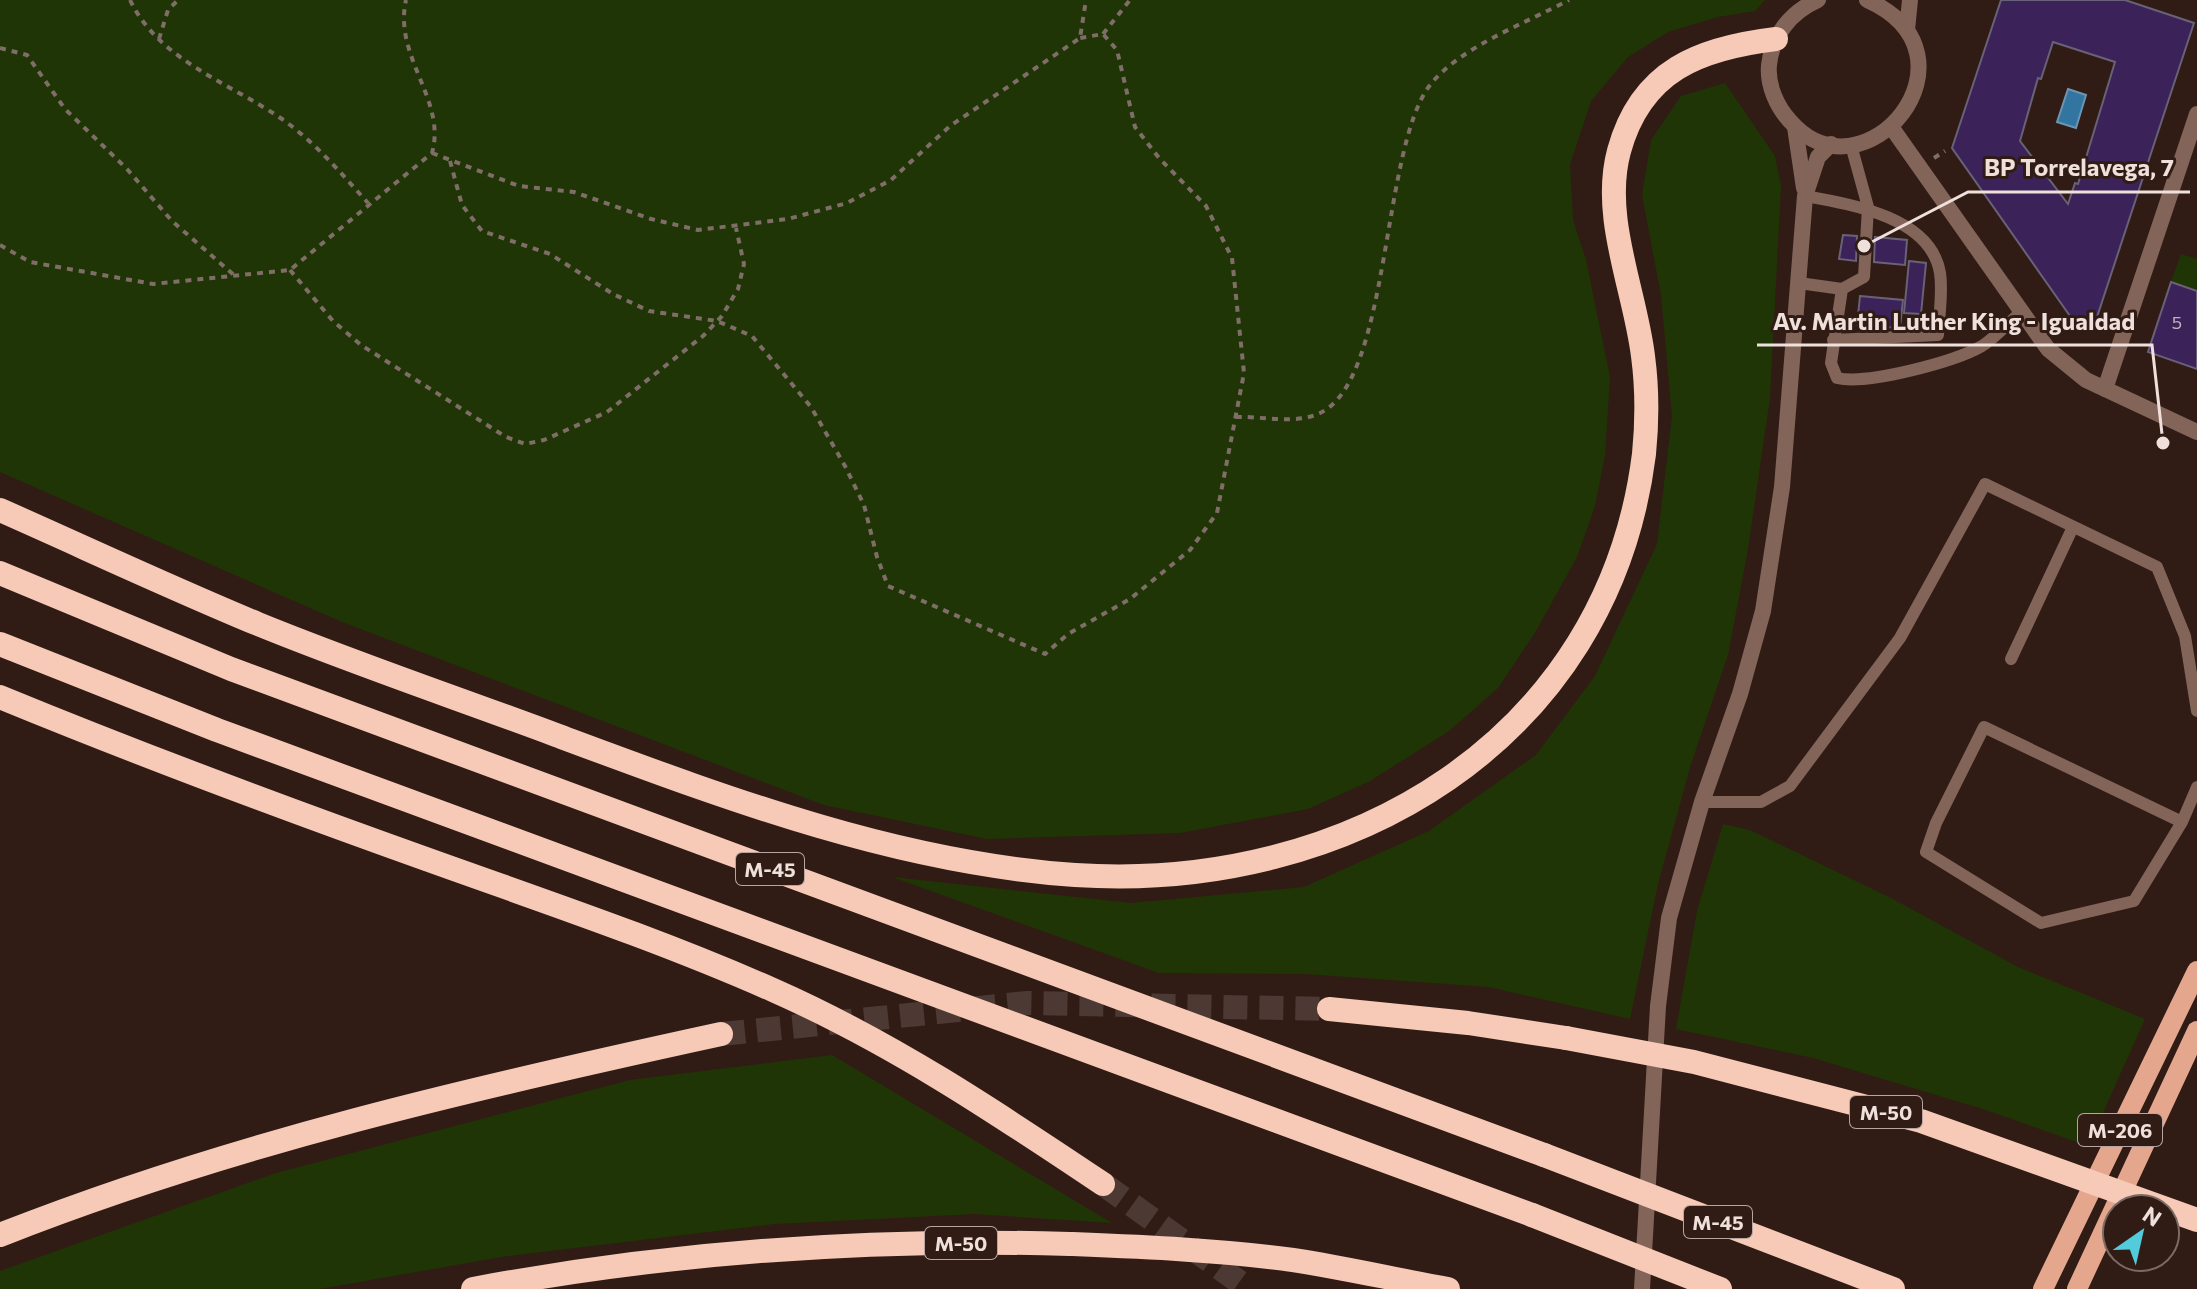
<svg xmlns="http://www.w3.org/2000/svg" width="2197" height="1289" font-family="Commissioner,sans-serif">
	<style>
		.green { fill: #203505 }
		.water { fill: #3275a1; stroke: #6b95b2; stroke-width: 2 }
		.building { fill: #3b2259; stroke: #696177; stroke-width: 2; fill-rule: evenodd }
		.lines { fill: none; stroke-linecap: round; stroke-linejoin: round }
		.motorway-tunnel { stroke: #4d3933; stroke-width: 24; stroke-dasharray: 24 12; stroke-linecap: butt }
		.path { stroke: #7f6d67; stroke-width: 4; stroke-dasharray: 6 6; stroke-linecap: butt }
		.service { stroke: #826458; stroke-width: 12 }
		.minor { stroke: #826458; stroke-width: 16 }
		.tertiary { stroke: #826458; stroke-width: 16 }
		.primary { stroke: #e4a68d; stroke-width: 20 }
		.motorway { stroke: #f7c9b7; stroke-width: 24 }
		.motorway-bridge { stroke: #f7c9b7; stroke-width: 24 }
		.labels { text-anchor: middle; dominant-baseline: central; stroke-width: 6; stroke-linejoin: round; paint-order: stroke }
		.number-label { font-size: 18px; fill: #c2b0ba }
		.shield { fill: #301c15; stroke: #b6a5a0; stroke-width: 2 }
		.shield-label { font-size: 20px; font-weight: bold; fill: #efe0db }
		.leader { fill: none; stroke: #efe0db; stroke-width: 3 }
		.callout-dot { fill: #efe0db; stroke: #301c15; stroke-width: 3 }
		.callout-label { font-size: 24px; text-anchor: middle; font-weight: bold; fill: #efe0db; stroke: #301c15; stroke-width: 6; stroke-linejoin: round; paint-order: stroke }
	</style>
	<rect width="100%" height="100%" fill="#301c15"/>
	<g class="green">
		<path d="M0,0H1765L1755,11L1718,17L1668,32L1628,57L1591,101L1570,164L1573,220L1586,260L1610,377L1605,455L1595,506L1577,557L1536,631L1498,688L1449,731L1370,781L1308,809L1180,833L987,839L824,805L342,622L0,472Z"/>
		<path d="M1725,83L1775,156L1781,186L1770,398L1748,549L1728,655L1691,764L1658,884L1630,1019L1489,987L1306,974L1159,973L892,877L1131,903L1304,887L1429,831L1536,755L1595,676L1657,544L1672,416L1661,295L1642,195L1651,140L1681,96Z"/>
		<path d="M2181,254L2197,259V291L2171,282Z"/>
		<path d="M1723,824L1750,830L1891,898L2018,967L2145,1019L2088,1146L1983,1109L1813,1058L1676,1029L1697,911Z"/>
		<path d="M832,1055L1112,1223L974,1214L774,1224L507,1256L319,1289H0V1271L276,1173L630,1080Z"/>
	</g>
	<path class="water" d="M2068,89L2086,95L2076,128L2057,122Z"/>
	<g class="building">
		<path d="M2001,0H2125L2194,23L2095,323L2077,326L1952,148ZM2053,42L2115,62L2078,184L2075,183L2068,204L2020,141L2038,78L2041,79Z"/>
		<path d="M1843,235L1857,236L1856,261L1839,259Z"/>
		<path d="M1875,237L1907,240L1905,265L1874,262Z"/>
		<path d="M1909,261L1926,263L1921,314L1904,313Z"/>
		<path d="M2171,282L2197,291V369L2148,352Z"/>
		<path d="M1860,296L1903,300L1900,328L1857,325Z"/>
	</g>
	<g class="lines">
		<g class="motorway-tunnel">
			<path d="M721,1034L1027,1003L1329,1009"/>
			<path d="M1103,1184L1249,1289"/>
		</g>
		<g class="path">
			<path d="M130,0C158,59 227,82 279,117C313,140 340,172 368,203"/>
			<path d="M1103,34L1130,0"/>
			<path d="M159,39L168,10L178,0"/>
			<path d="M0,48L27,55L65,109L127,169L172,221L235,276"/>
			<path d="M432,153L519,186L574,192L651,219L698,230L788,219L847,203L891,180L950,126L1080,38L1086,0"/>
			<path d="M1934,158L1945,151"/>
			<path d="M450,161L462,205L482,231L550,254L613,294L649,311L717,321L752,336L811,407L845,466L864,505L877,557L888,586L1045,654L1068,634L1130,599L1190,550L1217,513L1244,373L1232,258L1206,206L1159,158L1135,127L1117,50L1103,34L1080,38"/>
			<path d="M0,245L30,262L153,284L290,270L432,153C447,100 393,57 406,0"/>
			<path d="M290,270L333,321L361,345L506,437L525,444L544,440L607,412L703,336L722,316L738,289L744,264L736,228"/>
			<path d="M1236,417C1262,416 1296,425 1320,413C1391,380 1381,149 1430,85C1460,47 1526,23 1569,0"/>
		</g>
		<g class="service">
			<path d="M1851,145L1868,207L1864,277L1842,289L1831,363L1837,378C1867,385 1954,362 1982,346C1995,338 2008,323 2020,313"/>
			<path d="M1805,196C1850,204 1931,217 1940,273C1943,292 1939,316 1938,335L1833,340"/>
			<path d="M1799,283L1842,289"/>
			<path d="M2011,659L2073,527"/>
			<path d="M1702,802H1761L1790,786L1900,638L1985,484L2157,567L2185,636L2197,711"/>
			<path d="M2182,822L1984,727L1936,823L1926,852L2041,923L2134,901L2182,822L2197,787"/>
		</g>
		<g class="minor">
			<path d="M1907,30L1910,0"/>
			<path d="M2105,389L2197,114"/>
		</g>
		<g class="tertiary">
			<path d="M1818,0C1791,12 1772,35 1769,65C1767,85 1777,107 1790,121C1864,206 1990,55 1867,0"/>
			<path d="M1795,127L1804,188"/>
			<path d="M1892,128L2048,349L2086,380L2197,432"/>
			<path d="M1642,1289L1658,1006L1669,918L1702,802L1740,694L1763,611L1782,487L1805,196L1818,157L1831,144"/>
		</g>
		<g class="primary">
			<path d="M2043,1289L2197,971"/>
			<path d="M2077,1289L2197,1031"/>
		</g>
		<g class="motorway">
			<path d="M0,510C86,548 171,588 258,624C356,664 457,698 556,735C723,797 896,863 1075,875C1347,893 1608,741 1644,454C1647,424 1647,386 1643,356C1635,290 1601,217 1619,151C1641,70 1700,48 1776,39"/>
			<path d="M0,573L231,669L1544,1155"/>
			<path d="M0,644L217,730L1532,1215"/>
			<path d="M0,697C141,755 283,808 426,859C543,901 660,940 773,990C891,1042 997,1113 1103,1184"/>
			<path d="M1329,1009L1468,1023L1566,1038"/>
			<path d="M0,1235C233,1143 477,1087 721,1034"/>
			<path d="M473,1289C669,1252 870,1238 1070,1244C1144,1247 1220,1250 1293,1260C1345,1268 1397,1280 1448,1289"/>
		</g>
		<g class="motorway-bridge">
			<path d="M1566,1038L1694,1062L1921,1121L2197,1220"/>
			<path d="M1544,1155L1893,1289"/>
			<path d="M1532,1215L1720,1289"/>
		</g>
	</g>
	<g class="labels">
		<g class="number-label">
			<text x="2177" y="322">5</text>
		</g>
		<g class="shield">
			<rect x="736" y="853" width="68" height="32" rx="6"/>
			<rect x="1850" y="1096" width="72" height="32" rx="6"/>
			<rect x="2078" y="1114" width="84" height="32" rx="6"/>
			<rect x="1684" y="1206" width="68" height="32" rx="6"/>
			<rect x="925" y="1227" width="72" height="32" rx="6"/>
		</g>
		<g class="shield-label">
			<text x="770" y="869">M-45</text>
			<text x="1886" y="1112">M-50</text>
			<text x="2120" y="1130">M-206</text>
			<text x="1718" y="1222">M-45</text>
			<text x="961" y="1243">M-50</text>
		</g>
	</g>
	<path class="leader" d="M1864 246L1968 192H2190M2163 443L2152 345H1757"/>
	<g class="callout-dot">
		<circle cx="1864" cy="246" r="8"/>
		<circle cx="2163" cy="443" r="8"/>
	</g>
	<g class="callout-label">
		<text x="2079" y="176">BP Torrelavega, 7</text>
		<text x="1954" y="330">Av. Martin Luther King - Igualdad</text>
	</g>
	<g transform="translate(2141 1233) rotate(34)"><circle r="38" fill="#301c15" stroke="#7c6a64" stroke-width="2"/>
	<path d="M0-6L14 30L0 20L-14 30Z" fill="#52cbda"/>
	<text y="-12" font-size="22" font-weight="bold" text-anchor="middle" fill="#efe0db">N</text>
	</g>
</svg>
